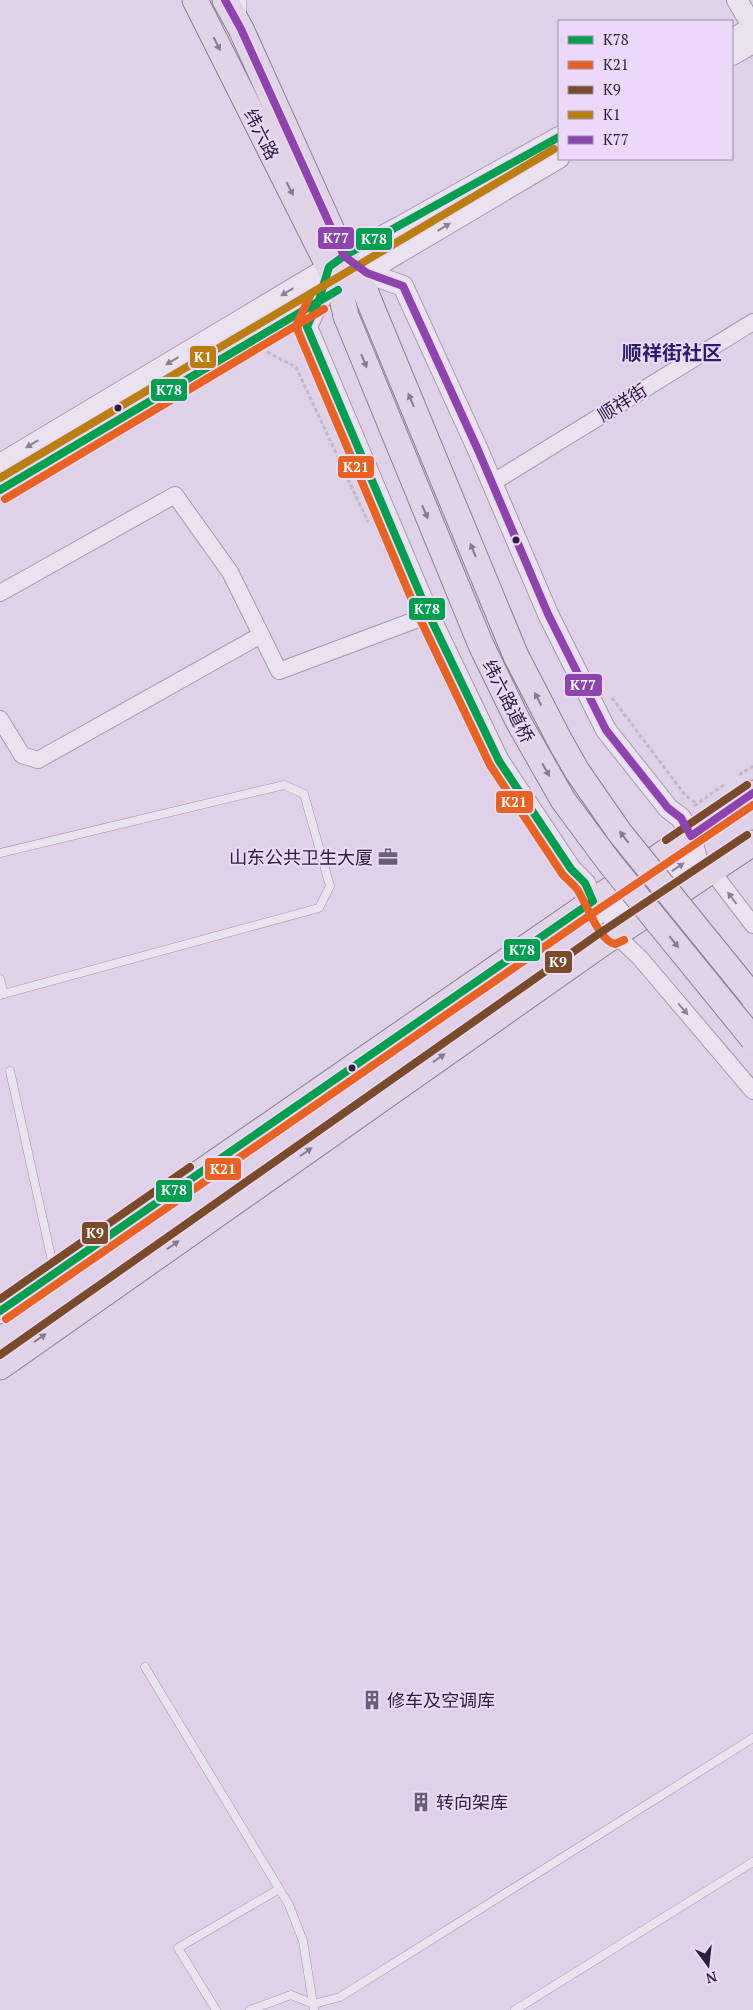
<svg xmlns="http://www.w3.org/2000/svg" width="753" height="2010" font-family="'PT Serif','Noto Sans SC',serif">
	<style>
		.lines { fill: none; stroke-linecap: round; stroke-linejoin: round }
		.service-casing { stroke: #a499ad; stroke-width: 9 }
		.minor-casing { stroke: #a499ad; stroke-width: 18 }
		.tertiary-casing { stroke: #a499ad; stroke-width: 22 }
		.primary-casing { stroke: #8a8092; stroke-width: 27 }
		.path { stroke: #c1b9c8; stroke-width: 3; stroke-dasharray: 4 2.5; stroke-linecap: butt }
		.service { stroke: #eae3ef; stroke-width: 8 }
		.minor { stroke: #eae3ef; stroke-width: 16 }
		.tertiary { stroke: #eae3ef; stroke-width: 20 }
		.primary { stroke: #e0d4e6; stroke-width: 25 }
		.primary-bridge-casing { stroke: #8a8092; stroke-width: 27; stroke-linecap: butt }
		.primary-bridge { stroke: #e0d4e6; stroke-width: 25 }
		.bus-1-casing { stroke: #ecd8f7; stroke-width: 11 }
		.bus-2-casing { stroke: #ecd8f7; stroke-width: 11 }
		.bus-3-casing { stroke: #ecd8f7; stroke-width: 11 }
		.bus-4-casing { stroke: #ecd8f7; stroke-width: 11 }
		.bus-5-casing { stroke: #ecd8f7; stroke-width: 11 }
		.bus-1 { stroke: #029f50; stroke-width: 8 }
		.bus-2 { stroke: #e86223; stroke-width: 8 }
		.bus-3 { stroke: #7a4b2a; stroke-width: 8 }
		.bus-4 { stroke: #ba7e12; stroke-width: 8 }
		.bus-5 { stroke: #8e44ad; stroke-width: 8 }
		.oneway { fill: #867a92 }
		.oneway2 { fill: #8b8296 }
		.bus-dot { fill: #2c203d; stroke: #ecd8f7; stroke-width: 2 }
		.labels { text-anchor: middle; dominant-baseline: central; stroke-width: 4; stroke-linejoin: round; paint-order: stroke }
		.street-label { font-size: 18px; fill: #2c203d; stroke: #ecd8f7 }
		.poi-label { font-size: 18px; fill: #2c203d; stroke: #ecd8f7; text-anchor: start }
		.quarter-label { font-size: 20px; font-weight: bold; fill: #291e6b; stroke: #ecd8f7 }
		.line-badge { stroke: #ecd8f7; stroke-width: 2 }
		.badge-label { font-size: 14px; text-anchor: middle; font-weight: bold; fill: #fff }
	</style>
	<rect width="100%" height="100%" fill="#dfd1e7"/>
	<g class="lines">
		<defs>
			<g id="service">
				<path d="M242,15V0"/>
				<path d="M0,853L284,785L304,794L330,886L319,908L0,995"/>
				<path d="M0,979L4,994"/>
				<path d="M10,1071L54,1270"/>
				<path d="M145,1667L289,1905L303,1941L314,2010"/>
				<path d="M216,2010L178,1948L279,1889"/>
				<path d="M250,2010L291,1995L314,2004L340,1997L753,1738"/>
				<path d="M515,2010L753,1862"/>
			</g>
			<g id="minor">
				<path d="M492,483L753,322"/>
				<path d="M0,593L175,495L230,572L279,671L429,615"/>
				<path d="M0,719L22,755L38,760L261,635"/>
				<path d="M711,870L753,925"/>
				<path d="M615,934L640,958L753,1091"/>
			</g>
			<g id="tertiary">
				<path d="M732,39L753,27L737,0"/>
				<path d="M732,55L753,43"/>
				<path d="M348,259L367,273L403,286L478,450L548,614L606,730L668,808L681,818L691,836L696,855L613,911L615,934"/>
				<path d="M329,267L319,300L307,327L429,615L499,761L571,869L585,883L593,901L601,913"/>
				<path d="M358,277L559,158"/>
				<path d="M0,464L329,267L344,256L401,226L559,137"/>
				<path d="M0,490L321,299"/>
			</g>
			<g id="primary">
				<path d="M195,0L340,289L346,316"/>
				<path d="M225,0L241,29L334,235L360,284L365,290L370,303"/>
				<path d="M0,1311L593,901L753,793"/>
				<path d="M0,1367L603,943L753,843"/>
			</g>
		</defs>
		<use href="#service" class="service-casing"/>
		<use href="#minor" class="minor-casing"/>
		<use href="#tertiary" class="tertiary-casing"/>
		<use href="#primary" class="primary-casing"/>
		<g class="path">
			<path d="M267,352L296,367L368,522"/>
			<path d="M612,698L685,795L697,804"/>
			<path d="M739,775L753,766"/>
			<path d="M694,806L725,784"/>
		</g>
		<use href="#service" class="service"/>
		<use href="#minor" class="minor"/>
		<use href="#tertiary" class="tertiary"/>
		<use href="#primary" class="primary"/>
		<defs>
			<g id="primary-bridge">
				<path d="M370,303L516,656L560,741L577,771L620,833L753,997"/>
				<path d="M346,316L481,645L518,721L563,800L609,862L753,1039"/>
			</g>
		</defs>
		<use href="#primary-bridge" class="primary-bridge-casing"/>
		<use href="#primary-bridge" class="primary-bridge"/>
		<defs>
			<g id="bus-1">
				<path d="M0,490L338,290"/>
				<path d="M0,1311L593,901L585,883L571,869L499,761L429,615L307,327L319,300L329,267L344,256L559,137"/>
			</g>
			<g id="bus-2">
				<path d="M310,296L297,324L298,331L420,619L490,765L563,875C567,879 573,884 577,889C586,902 599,941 615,944L624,940"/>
				<path d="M5,499L324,309"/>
				<path d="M6,1319L599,909L753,805"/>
			</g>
			<g id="bus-3">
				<path d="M666,840L747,785"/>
				<path d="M0,1299L190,1167"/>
				<path d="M0,1355L597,935L747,835"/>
			</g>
			<path id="bus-4" d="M0,478L554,149"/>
			<path id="bus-5" d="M225,0L241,29L344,256L367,273L403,286L478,450L548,614L606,730L668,808L681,818L691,836L753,793"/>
		</defs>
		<use href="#bus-1" class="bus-1-casing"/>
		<use href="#bus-2" class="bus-2-casing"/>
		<use href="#bus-3" class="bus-3-casing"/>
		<use href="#bus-4" class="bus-4-casing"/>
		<use href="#bus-5" class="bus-5-casing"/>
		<use href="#bus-1" class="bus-1"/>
		<use href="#bus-2" class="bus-2"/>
		<use href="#bus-3" class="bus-3"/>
		<use href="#bus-4" class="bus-4"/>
		<use href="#bus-5" class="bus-5"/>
	</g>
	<defs><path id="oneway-solid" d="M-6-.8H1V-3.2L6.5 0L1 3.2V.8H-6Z" transform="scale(1.25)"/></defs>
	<g class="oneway">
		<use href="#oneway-solid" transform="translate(217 44) rotate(63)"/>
		<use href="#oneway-solid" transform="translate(290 189) rotate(63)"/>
		<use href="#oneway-solid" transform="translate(364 361) rotate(68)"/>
		<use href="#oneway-solid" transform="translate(411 400) rotate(-113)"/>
		<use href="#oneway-solid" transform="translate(425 512) rotate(67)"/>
		<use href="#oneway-solid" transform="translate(473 550) rotate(-112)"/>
		<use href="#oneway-solid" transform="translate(538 699) rotate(-117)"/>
		<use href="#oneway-solid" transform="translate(546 770) rotate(61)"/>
		<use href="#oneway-solid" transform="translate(624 837) rotate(-128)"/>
		<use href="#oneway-solid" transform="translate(674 942) rotate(51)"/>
		<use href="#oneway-solid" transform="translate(439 1058) rotate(-35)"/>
		<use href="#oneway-solid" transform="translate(306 1152) rotate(-35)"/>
		<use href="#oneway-solid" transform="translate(173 1245) rotate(-35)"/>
		<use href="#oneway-solid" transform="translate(40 1338) rotate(-35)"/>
	</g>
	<g class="oneway2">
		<use href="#oneway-solid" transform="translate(444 227) rotate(-31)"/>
		<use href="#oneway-solid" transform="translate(287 292) rotate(149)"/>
		<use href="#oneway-solid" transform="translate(172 361) rotate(149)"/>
		<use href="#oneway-solid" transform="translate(32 444) rotate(149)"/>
		<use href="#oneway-solid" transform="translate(678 867) rotate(-34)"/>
		<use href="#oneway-solid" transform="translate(732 898) rotate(-127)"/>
		<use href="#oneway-solid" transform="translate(683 1009) rotate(49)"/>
	</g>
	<defs>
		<symbol id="office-bare" viewBox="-9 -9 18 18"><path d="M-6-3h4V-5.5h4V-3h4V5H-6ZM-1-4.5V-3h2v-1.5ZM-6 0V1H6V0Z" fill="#6b5e78" stroke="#ecd8f7" stroke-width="2.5" paint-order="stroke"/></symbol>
		<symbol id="building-bare" viewBox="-9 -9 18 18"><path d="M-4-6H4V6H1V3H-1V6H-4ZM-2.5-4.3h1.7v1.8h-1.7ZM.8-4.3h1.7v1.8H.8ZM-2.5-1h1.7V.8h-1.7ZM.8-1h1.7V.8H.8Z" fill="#6b5e78" stroke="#ecd8f7" stroke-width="2.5" paint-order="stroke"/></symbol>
	</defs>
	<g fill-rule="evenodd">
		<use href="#office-bare" x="374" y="843" width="28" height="28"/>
		<use href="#building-bare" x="358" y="1686" width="28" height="28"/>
		<use href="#building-bare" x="407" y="1788" width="28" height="28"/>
	</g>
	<g class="bus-dot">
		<circle cx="118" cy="408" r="4.5"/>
		<circle cx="516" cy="540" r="4.5"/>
		<circle cx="352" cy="1068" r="4.5"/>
	</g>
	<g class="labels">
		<g class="street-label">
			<text transform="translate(262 134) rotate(63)">纬六路</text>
			<text transform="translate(622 402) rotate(-32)">顺祥街</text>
			<text transform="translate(509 701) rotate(63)">纬六路道桥</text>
		</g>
		<g class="poi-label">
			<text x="373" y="857" text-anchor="end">山东公共卫生大厦</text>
			<text x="387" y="1700">修车及空调库</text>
			<text x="436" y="1802">转向架库</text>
		</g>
		<g class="quarter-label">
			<text x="672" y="352">顺祥街社区</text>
		</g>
	</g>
	<g class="line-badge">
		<rect x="317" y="226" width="38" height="24" rx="5" fill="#8e44ad"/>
		<rect x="355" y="227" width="38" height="24" rx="5" fill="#029f50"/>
		<rect x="189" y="345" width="28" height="24" rx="5" fill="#ba7e12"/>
		<rect x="150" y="378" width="38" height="24" rx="5" fill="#029f50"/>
		<rect x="337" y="455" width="38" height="24" rx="5" fill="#e86223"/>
		<rect x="408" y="597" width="38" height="24" rx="5" fill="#029f50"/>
		<rect x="564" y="673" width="39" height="24" rx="5" fill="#8e44ad"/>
		<rect x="495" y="790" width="39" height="24" rx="5" fill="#e86223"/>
		<rect x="503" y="938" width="38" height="24" rx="5" fill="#029f50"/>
		<rect x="544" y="950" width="29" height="24" rx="5" fill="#7a4b2a"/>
		<rect x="204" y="1157" width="38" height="24" rx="5" fill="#e86223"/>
		<rect x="155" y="1179" width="38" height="24" rx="5" fill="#029f50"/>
		<rect x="81" y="1221" width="28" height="24" rx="5" fill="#7a4b2a"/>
	</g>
	<g class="badge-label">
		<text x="336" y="243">K77</text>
		<text x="374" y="244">K78</text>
		<text x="203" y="362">K1</text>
		<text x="169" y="395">K78</text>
		<text x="356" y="472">K21</text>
		<text x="427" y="614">K78</text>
		<text x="583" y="690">K77</text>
		<text x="514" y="807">K21</text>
		<text x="522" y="955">K78</text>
		<text x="558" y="967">K9</text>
		<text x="223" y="1174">K21</text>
		<text x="174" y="1195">K78</text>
		<text x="95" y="1238">K9</text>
	</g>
	<rect x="558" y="20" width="175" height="140" fill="#ecd8f7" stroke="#9f8ead"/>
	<rect x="568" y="36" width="25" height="8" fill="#029f50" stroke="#9f8ead"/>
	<text x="603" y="45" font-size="15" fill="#2c203d">K78</text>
	<rect x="568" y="61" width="25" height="8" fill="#e86223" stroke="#9f8ead"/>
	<text x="603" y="70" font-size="15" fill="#2c203d">K21</text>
	<rect x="568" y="86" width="25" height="8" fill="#7a4b2a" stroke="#9f8ead"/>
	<text x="603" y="95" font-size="15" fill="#2c203d">K9</text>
	<rect x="568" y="111" width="25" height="8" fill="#ba7e12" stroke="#9f8ead"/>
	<text x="603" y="120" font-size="15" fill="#2c203d">K1</text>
	<rect x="568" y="136" width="25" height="8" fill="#8e44ad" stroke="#9f8ead"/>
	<text x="603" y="145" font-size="15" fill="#2c203d">K77</text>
	<g transform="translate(708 1965) rotate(165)" stroke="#ecd8f7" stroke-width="4" paint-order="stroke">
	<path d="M0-4L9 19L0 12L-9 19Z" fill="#2c203d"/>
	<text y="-8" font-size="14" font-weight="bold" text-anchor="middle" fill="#2c203d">N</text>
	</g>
</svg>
